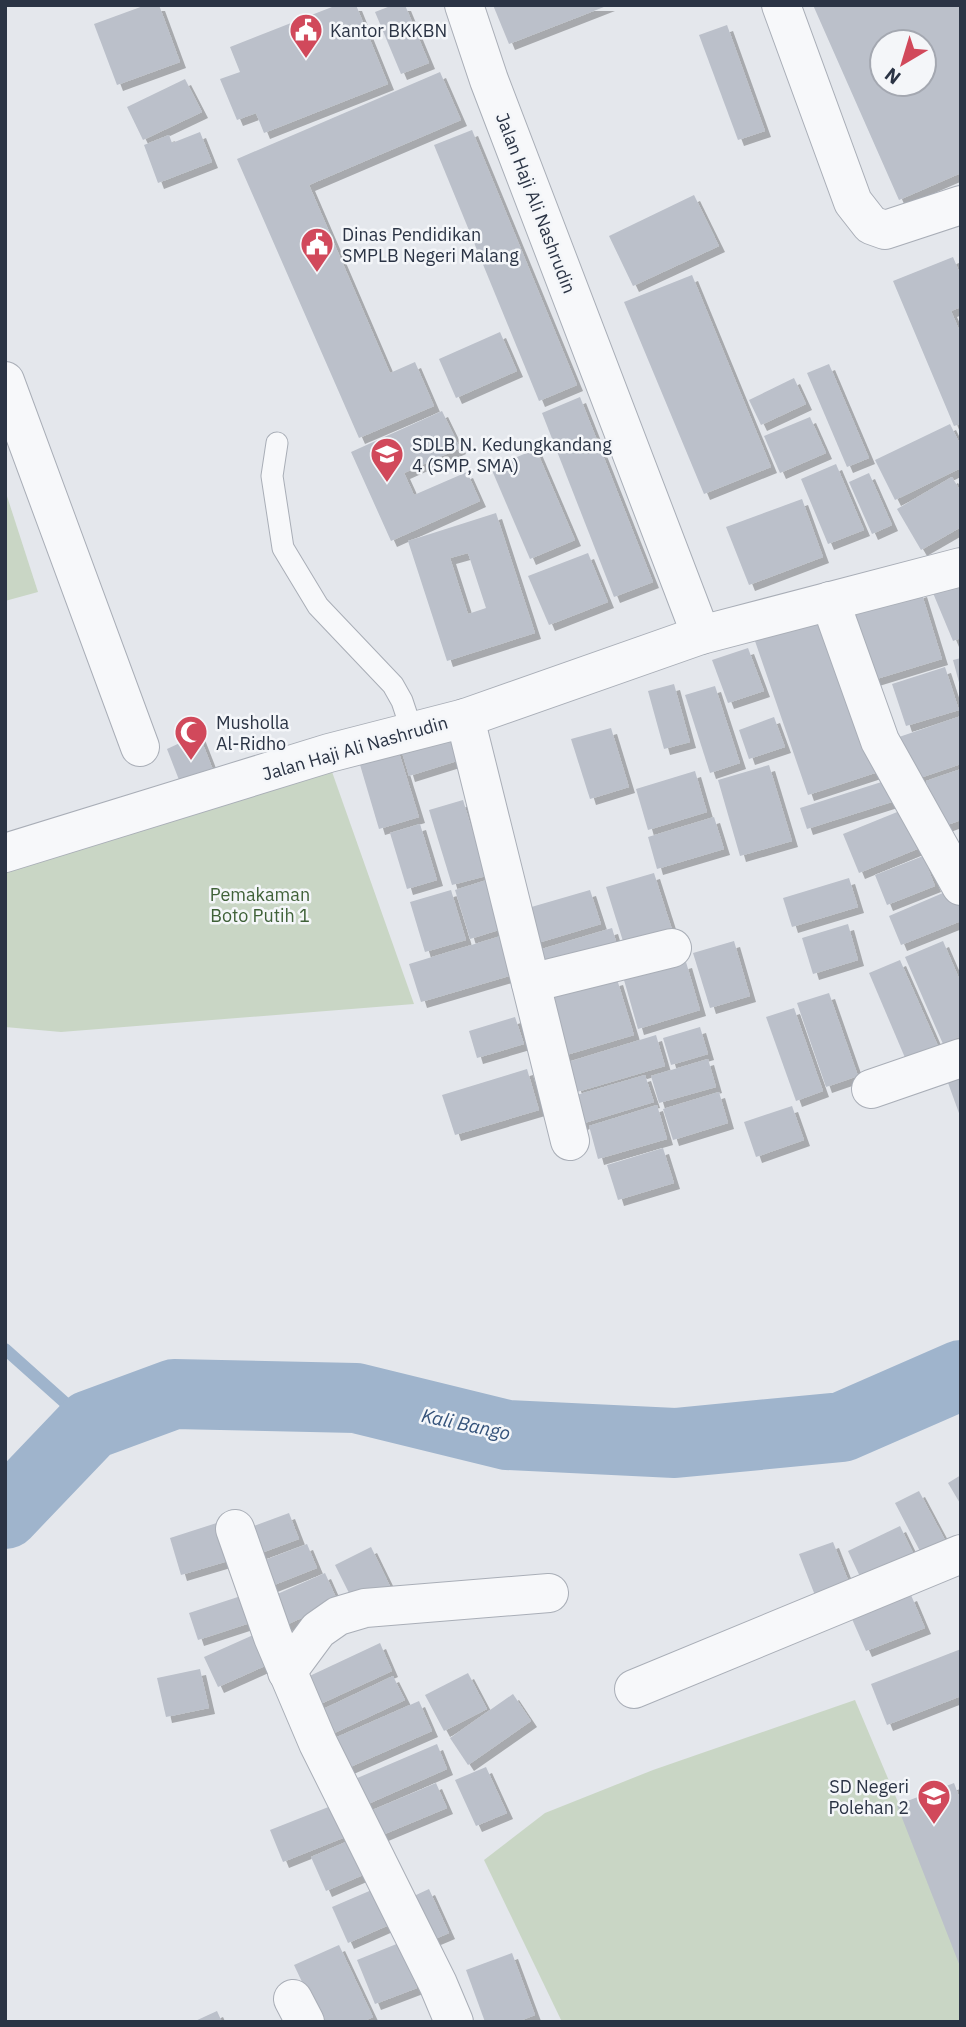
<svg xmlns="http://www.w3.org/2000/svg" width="966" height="2027" font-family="'IBM Plex Sans',sans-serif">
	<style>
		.green { fill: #c9d6c5 }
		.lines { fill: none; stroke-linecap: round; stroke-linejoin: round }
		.stream { stroke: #9fb4cc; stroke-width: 12 }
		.river { stroke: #9fb4cc; stroke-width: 70 }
		.building { fill: #bbc0ca; fill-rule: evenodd; filter: url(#shadow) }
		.service-casing { stroke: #a9aeb7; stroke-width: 23 }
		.minor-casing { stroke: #a9aeb7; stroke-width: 40 }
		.service { stroke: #f7f8fa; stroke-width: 21 }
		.minor { stroke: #f7f8fa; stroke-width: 38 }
		.labels { text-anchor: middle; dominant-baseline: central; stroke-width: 5; stroke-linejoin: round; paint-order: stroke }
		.poi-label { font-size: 18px; fill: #2b3445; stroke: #f4f6f9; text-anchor: start }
		.street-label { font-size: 18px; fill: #2b3445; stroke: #f4f6f9 }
		.park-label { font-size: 18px; fill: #3f6138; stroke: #f4f6f9 }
		.water-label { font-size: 19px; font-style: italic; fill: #34527a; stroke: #f4f6f9 }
	</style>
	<defs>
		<filter id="shadow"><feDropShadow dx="6" dy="6" stdDeviation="0" flood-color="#0004"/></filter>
	</defs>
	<rect width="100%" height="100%" fill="#e4e7ec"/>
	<g class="green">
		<path d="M5,490L38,592L5,601Z"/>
		<path d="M331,769L414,1004L61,1032L5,1027V861Z"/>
		<path d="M855,1700L961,1952V2022H562L484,1860L545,1813L653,1770Z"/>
	</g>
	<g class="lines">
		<path class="stream" d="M5,1349L90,1425"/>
		<path class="river" d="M5,1514L90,1425L174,1394L356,1398L507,1435L675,1443L842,1427L961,1375"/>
	</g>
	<g class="building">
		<path d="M146,5H159L180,62L117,85L94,24Z"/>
		<path d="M337,5H356L388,84L264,133L256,113L237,120L220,79L240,72L230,47Z"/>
		<path d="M393,5H405L429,63L401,74L375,12Z"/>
		<path d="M493,5H609L509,44Z"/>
		<path d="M813,5H958L961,12V173L899,200ZM882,42H924V84H882Z"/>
		<path d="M727,25L765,131L738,140L699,35Z"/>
		<path d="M440,72L461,120L309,185L390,373L415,362L434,406L359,438L237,159Z"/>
		<path d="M185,79L202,112L143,140L127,107Z"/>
		<path d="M472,130L577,385L539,401L434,145Z"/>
		<path d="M200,132L212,162L158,183L144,145L169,135L172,143Z"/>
		<path d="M694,195L719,246L633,286L609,236Z"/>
		<path d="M953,257L961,276V307L951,311L961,334V424L954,426L893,281Z"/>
		<path d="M692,275L771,467L704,494L624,302Z"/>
		<path d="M500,332L517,371L456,398L439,359Z"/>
		<path d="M829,364L869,458L847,467L807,373Z"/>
		<path d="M794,378L806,404L761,425L749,400Z"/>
		<path d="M580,397L653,582L614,597L542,413Z"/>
		<path d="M442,411L460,448L404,473L414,495L467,472L480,501L391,541L351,452Z"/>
		<path d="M810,417L826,453L780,473L764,436Z"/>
		<path d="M950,424L961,446V468L895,500L875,460Z"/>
		<path d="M536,449L575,540L530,559L491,468Z"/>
		<path d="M836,464L864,530L828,544L801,479Z"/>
		<path d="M869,473L892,525L872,534L849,482Z"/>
		<path d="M952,477L961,492V527L921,550L897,509Z"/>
		<path d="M802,499L823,557L749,585L726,527Z"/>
		<path d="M496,513L535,633L447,661L408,541ZM468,553L486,608L468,614L450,558Z"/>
		<path d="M588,553L608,602L549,625L528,576Z"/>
		<path d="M961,581V638L953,641L933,593Z"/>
		<path d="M921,591L942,659L870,681L849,614Z"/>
		<path d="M823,618L875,773L808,795L755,641Z"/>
		<path d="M748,648L764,691L728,703L712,660Z"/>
		<path d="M961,658V686H960L953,660Z"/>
		<path d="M945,667L959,710L906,726L892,684Z"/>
		<path d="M674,684L690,742L664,749L648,691Z"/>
		<path d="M715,686L740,763L710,773L685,695Z"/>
		<path d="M961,716V764L914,780L899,737Z"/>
		<path d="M774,717L785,747L749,759L739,730Z"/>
		<path d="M447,727L457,761L409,776L399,742Z"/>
		<path d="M611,728L629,787L590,799L571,739Z"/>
		<path d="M199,734L215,775L181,785L167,749Z"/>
		<path d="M397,746L419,817L379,829L358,758Z"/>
		<path d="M769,765L792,841L740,856L718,780Z"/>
		<path d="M961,769V820L942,827L926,781Z"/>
		<path d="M695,771L707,812L648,830L636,789Z"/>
		<path d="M894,778L901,799L807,829L800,808Z"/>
		<path d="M463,800L486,876L452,885L429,810Z"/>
		<path d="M912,806L927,845L859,873L843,834Z"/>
		<path d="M714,817L724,849L657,869L648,837Z"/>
		<path d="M420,824L437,880L407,889L390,833Z"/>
		<path d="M923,856L935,886L887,905L875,875Z"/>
		<path d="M654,873L675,939L627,954L606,887Z"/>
		<path d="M849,878L858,907L792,927L783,898Z"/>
		<path d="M490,879L505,928L470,939L455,890Z"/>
		<path d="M957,887L961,897V921L901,945L889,916Z"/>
		<path d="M451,890L466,940L425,952L410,902Z"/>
		<path d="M590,890L601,924L531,945L521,910Z"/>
		<path d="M848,924L858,960L813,974L802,938Z"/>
		<path d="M612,928L618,948L542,971L535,951Z"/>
		<path d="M511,933L523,972L421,1002L409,964Z"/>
		<path d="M734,941L750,996L710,1008L693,953Z"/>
		<path d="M943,941L961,983V1036L943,1044L905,957Z"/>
		<path d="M900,960L938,1046L906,1060L869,973Z"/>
		<path d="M686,962L700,1010L638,1029L624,980Z"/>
		<path d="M617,979L634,1035L563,1056L546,1000Z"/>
		<path d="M829,993L858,1076L826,1087L797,1003Z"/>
		<path d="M794,1008L823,1091L796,1101L766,1017Z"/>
		<path d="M515,1017L524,1044L477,1058L469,1031Z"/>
		<path d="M700,1027L708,1054L671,1065L663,1038Z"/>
		<path d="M656,1035L665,1066L577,1092L568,1062Z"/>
		<path d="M708,1059L716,1087L659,1103L651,1076Z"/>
		<path d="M527,1069L539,1110L455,1135L442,1095Z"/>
		<path d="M645,1075L654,1102L581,1124L573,1096Z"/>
		<path d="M961,1075V1116H960L947,1080Z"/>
		<path d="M719,1092L728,1123L673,1140L663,1109Z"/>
		<path d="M657,1105L667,1139L598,1159L589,1126Z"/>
		<path d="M792,1106L804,1140L756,1157L744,1122Z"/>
		<path d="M663,1148L674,1183L618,1200L607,1165Z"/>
		<path d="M961,1475V1505L948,1483Z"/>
		<path d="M919,1491L945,1540L921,1553L895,1503Z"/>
		<path d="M289,1513L299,1539L253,1556L243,1530Z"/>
		<path d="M226,1520L238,1558L181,1575L170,1538Z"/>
		<path d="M900,1526L916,1559L863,1583L848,1551Z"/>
		<path d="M833,1542L850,1585L816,1598L799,1554Z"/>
		<path d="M307,1544L317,1568L264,1589L254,1564Z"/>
		<path d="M371,1547L390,1586L354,1603L335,1565Z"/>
		<path d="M325,1573L338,1602L279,1628L266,1599Z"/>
		<path d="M247,1594L256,1621L198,1640L189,1613Z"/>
		<path d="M911,1595L925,1628L866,1651L852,1619Z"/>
		<path d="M262,1631L276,1661L218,1687L204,1657Z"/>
		<path d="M380,1643L392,1671L314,1707L301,1680Z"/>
		<path d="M961,1649V1696L887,1725L871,1684Z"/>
		<path d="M200,1669L209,1708L166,1717L157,1678Z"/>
		<path d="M468,1673L487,1709L444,1731L425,1695Z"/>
		<path d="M393,1676L405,1700L330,1735L319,1711Z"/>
		<path d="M513,1694L531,1721L468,1765L450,1738Z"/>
		<path d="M419,1701L432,1731L341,1771L328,1741Z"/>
		<path d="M437,1744L447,1769L359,1808L348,1782Z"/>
		<path d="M486,1767L507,1813L476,1826L455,1780Z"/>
		<path d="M436,1783L447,1808L380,1836L370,1811Z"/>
		<path d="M954,1783L961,1802V1969L897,1805Z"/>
		<path d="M336,1804L348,1836L283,1862L270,1830Z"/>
		<path d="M355,1838L370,1872L326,1891L311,1857Z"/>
		<path d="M374,1889L389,1925L348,1943L332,1907Z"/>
		<path d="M429,1889L449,1933L423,1944L403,1901Z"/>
		<path d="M399,1943L417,1988L375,2004L357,1960Z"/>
		<path d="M339,1945L373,2017L362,2022H321L294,1965Z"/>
		<path d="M512,1953L535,2015L517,2022H485L466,1970Z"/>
		<path d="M217,2011L222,2022H193Z"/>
	</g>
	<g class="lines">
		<defs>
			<path id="service" d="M277,443L272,476L283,548L318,606L393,685L402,701L412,731"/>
			<g id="minor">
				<path d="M464,5L489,80L701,635"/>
				<path d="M781,5L853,202L871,225L885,230L961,205"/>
				<path d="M5,381L140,747"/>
				<path d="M830,601L880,741L961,886"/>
				<path d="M465,718L570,1141"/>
				<path d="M5,853L329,753L465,718L701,635L961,567"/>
				<path d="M531,983L672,948"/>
				<path d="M871,1089L961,1058"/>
				<path d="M235,1529L273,1637L318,1743L438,1984L454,2022"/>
				<path d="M287,1672L318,1630L338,1616L365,1608L549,1593"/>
				<path d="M634,1689L961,1554"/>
				<path d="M293,1999L305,2022"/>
			</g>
		</defs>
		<use href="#service" class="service-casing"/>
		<use href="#minor" class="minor-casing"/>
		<use href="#service" class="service"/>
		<use href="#minor" class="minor"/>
	</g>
	<defs>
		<symbol id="civic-pin" viewBox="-11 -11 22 30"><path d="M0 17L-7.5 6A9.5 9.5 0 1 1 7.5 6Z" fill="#d1495b" stroke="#f4f6f9"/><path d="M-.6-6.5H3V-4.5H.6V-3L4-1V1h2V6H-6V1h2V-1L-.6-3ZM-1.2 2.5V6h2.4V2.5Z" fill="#fff"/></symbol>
		<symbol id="school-pin" viewBox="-11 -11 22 30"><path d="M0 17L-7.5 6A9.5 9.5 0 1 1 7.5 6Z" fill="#d1495b" stroke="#f4f6f9"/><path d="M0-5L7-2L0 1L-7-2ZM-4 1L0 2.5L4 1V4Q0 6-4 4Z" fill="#fff"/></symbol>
		<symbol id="mosque-pin" viewBox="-11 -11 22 30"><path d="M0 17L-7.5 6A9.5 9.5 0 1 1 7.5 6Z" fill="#d1495b" stroke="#f4f6f9"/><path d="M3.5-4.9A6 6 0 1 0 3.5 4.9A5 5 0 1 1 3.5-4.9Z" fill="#fff"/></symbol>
	</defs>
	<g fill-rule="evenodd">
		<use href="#civic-pin" x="287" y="11" width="38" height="52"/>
		<use href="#civic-pin" x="298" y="225" width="38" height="52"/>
		<use href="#school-pin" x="368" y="435" width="38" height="52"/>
		<use href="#mosque-pin" x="172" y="713" width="38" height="52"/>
		<use href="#school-pin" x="915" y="1777" width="38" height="52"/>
	</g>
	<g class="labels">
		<g class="poi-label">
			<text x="330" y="30">Kantor BKKBN</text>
			<text x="342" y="234">Dinas Pendidikan<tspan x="342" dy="21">SMPLB Negeri Malang</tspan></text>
			<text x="412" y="444">SDLB N. Kedungkandang<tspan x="412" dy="21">4 (SMP, SMA)</tspan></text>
			<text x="216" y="722">Musholla<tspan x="216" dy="21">Al-Ridho</tspan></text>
			<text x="909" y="1786" text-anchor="end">SD Negeri<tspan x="909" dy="21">Polehan 2</tspan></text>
		</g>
		<g class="street-label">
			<text transform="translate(536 203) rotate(69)">Jalan Haji Ali Nashrudin</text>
			<text transform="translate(355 748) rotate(-16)">Jalan Haji Ali Nashrudin</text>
		</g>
		<g class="park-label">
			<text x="260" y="894">Pemakaman<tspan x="260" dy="21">Boto Putih 1</tspan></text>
		</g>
		<g class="water-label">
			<text transform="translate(466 1424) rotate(12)">Kali Bango</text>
		</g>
	</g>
	<rect width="966" height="2027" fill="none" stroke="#2b3445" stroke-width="14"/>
	<g transform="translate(903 63) rotate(218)"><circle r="33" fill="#f4f6f9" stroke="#a4a8b1" stroke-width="2"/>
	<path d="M0-5L12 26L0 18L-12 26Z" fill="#d1495b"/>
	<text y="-10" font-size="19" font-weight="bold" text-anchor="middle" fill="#2b3445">N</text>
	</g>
</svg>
